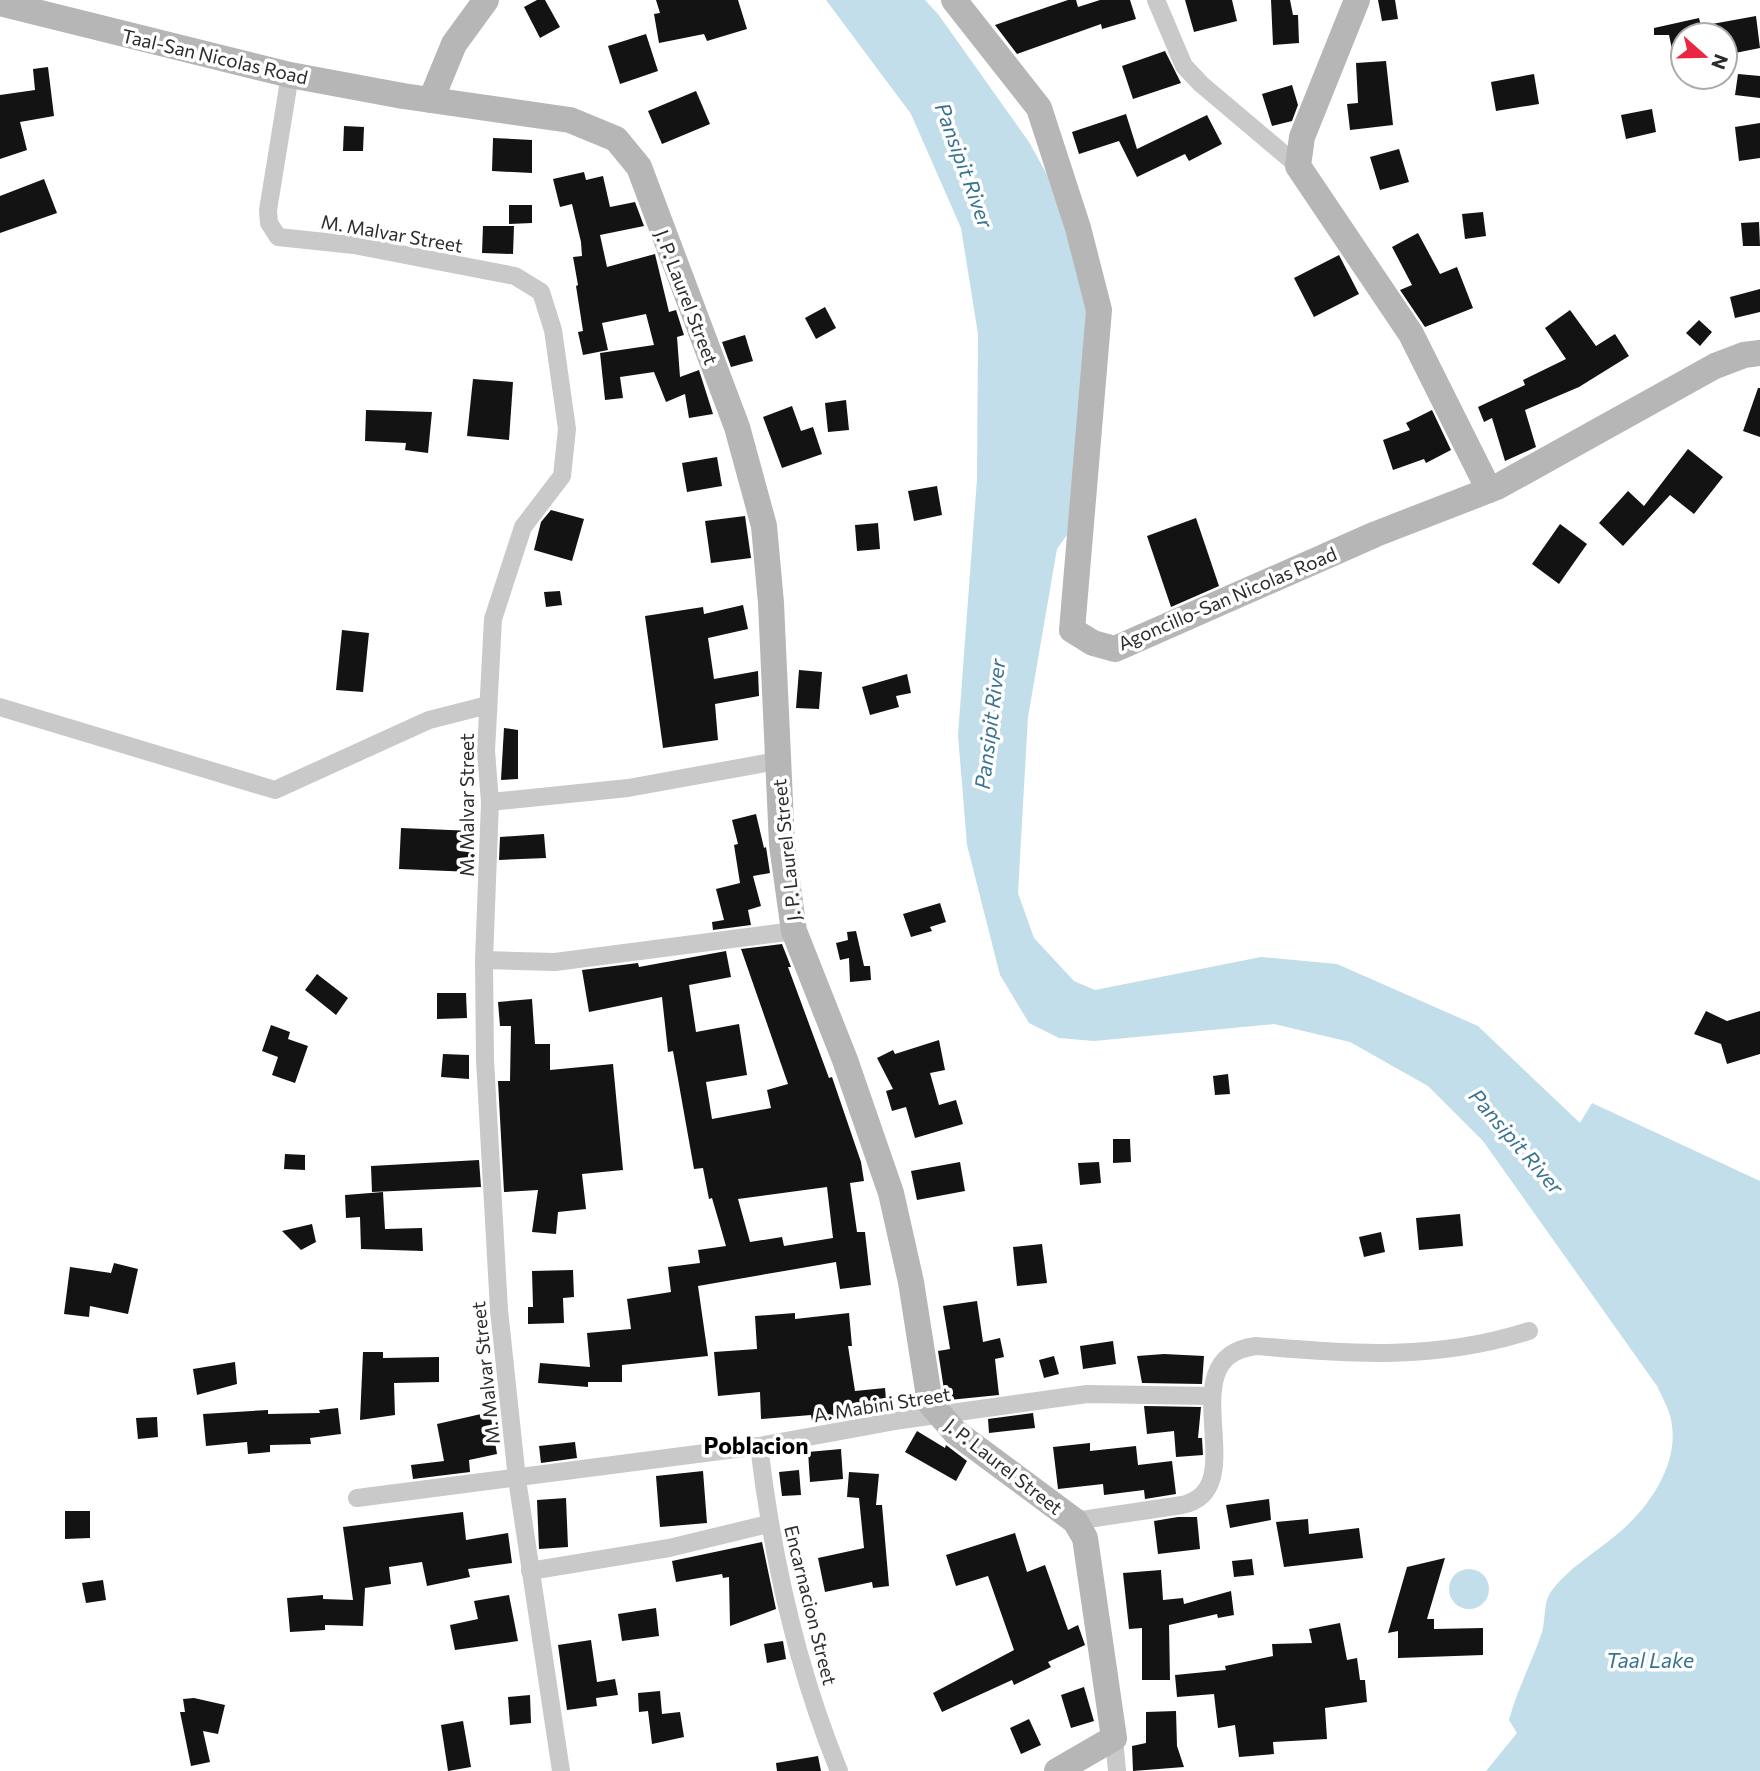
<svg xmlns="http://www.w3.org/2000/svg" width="1760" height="1771" font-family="Commissioner,sans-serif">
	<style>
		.water { fill: #c3deeb }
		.building { fill: #131313; fill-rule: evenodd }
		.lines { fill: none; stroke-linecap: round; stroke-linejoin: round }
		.street { stroke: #c9c9c9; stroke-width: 18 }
		.secondary { stroke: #b6b6b6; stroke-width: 26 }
		.labels { text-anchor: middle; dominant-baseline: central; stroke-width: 7; stroke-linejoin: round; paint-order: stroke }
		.street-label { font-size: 19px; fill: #2c2c2c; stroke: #fff }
		.water-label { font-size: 21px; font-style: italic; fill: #38738f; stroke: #fff }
		.quarter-label { font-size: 23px; font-weight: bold; fill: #000; stroke: #fff }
	</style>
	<rect width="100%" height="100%" fill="#fff"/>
	<g class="water">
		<path d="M826,0H925L938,14L1029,142L1086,245L1102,332L1076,522L1057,549L1028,717L1018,893L1034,938L1074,981L1095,990L1261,957L1337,964L1478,1026L1580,1123L1592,1103L1760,1181V1771H1486L1517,1733L1509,1720C1517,1690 1531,1664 1541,1635C1546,1622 1543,1604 1550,1593C1566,1570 1593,1554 1615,1536C1645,1512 1678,1468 1672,1426C1671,1412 1663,1399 1657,1386L1483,1141L1428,1086L1350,1042L1274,1024L1094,1041L1059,1038L1029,1023L1000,975L967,845L958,735L977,479L978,334L961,228L911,114Z"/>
		<circle cx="1469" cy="1589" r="20"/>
	</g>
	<g class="building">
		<path d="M537,0H545L560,27L540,38L524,7Z"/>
		<path d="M656,0H738L747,29L707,41L704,34L659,43L654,14L660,13Z"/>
		<path d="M1068,0H1076L1078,7L1100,0H1130L1136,19L1102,29L1101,24L1017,54L995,25Z"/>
		<path d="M1185,0H1232L1237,21L1194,32Z"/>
		<path d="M1271,0H1290L1293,15H1298L1299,43L1273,45Z"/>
		<path d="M1378,0H1395L1398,19L1382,21Z"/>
		<path d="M1756,16L1760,48L1725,55V35H1683V68H1676L1669,35H1654V28L1699,18L1701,26Z"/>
		<path d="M646,34L658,71L620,84L608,46Z"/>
		<path d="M1165,51L1181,83L1133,99L1122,66Z"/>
		<path d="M1386,61L1393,125L1350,130L1347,104L1358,103L1356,63Z"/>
		<path d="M48,67L54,116L20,122L27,150L0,159V95L35,90L33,69Z"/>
		<path d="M1534,74L1539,104L1496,111L1491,82Z"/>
		<path d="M1738,74L1760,76V98L1735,95Z"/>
		<path d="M1292,85L1298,105L1292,121L1272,126L1262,94Z"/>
		<path d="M696,91L710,124L662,144L648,111Z"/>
		<path d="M1652,109L1656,132L1626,139L1621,115Z"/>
		<path d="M1126,114L1137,149L1207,115L1222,144L1189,161L1185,154L1137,177L1119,141L1079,154L1072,132Z"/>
		<path d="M1760,123V158L1739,161L1735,127Z"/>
		<path d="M344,126L364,127L363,151H343Z"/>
		<path d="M493,138L532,140V173L492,171Z"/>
		<path d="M1399,149L1409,182L1380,190L1370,157Z"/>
		<path d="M584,172L586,180L603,176L610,207L635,202L644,226L600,235L607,267L655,254L669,312L676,310L684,335L677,337L680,377L699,370L713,414L689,418L685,394L666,402L654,372L620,377L623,398L605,400L600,353L654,345L646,314L602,323L608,350L583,355L578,332L583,331L576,286L578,285L573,257L582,256L581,242L572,204L560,207L553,179Z"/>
		<path d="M44,179L57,213L0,233V196Z"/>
		<path d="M509,205H532V223L509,224Z"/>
		<path d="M1483,212L1486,236L1465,239L1462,214Z"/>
		<path d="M1759,222L1760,246H1743L1741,223Z"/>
		<path d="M483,226H514L513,254L482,253Z"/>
		<path d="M1418,233L1440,274L1457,267L1473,308L1425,327L1400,290L1412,285L1392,247Z"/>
		<path d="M1339,255L1359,294L1314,317L1294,278Z"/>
		<path d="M1760,289V312L1735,318L1730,297Z"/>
		<path d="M825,307L836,328L816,339L805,318Z"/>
		<path d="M1570,310L1596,346L1615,334L1629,356L1579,387L1525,410L1536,447L1505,461L1492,418L1484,422L1478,407L1525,385L1523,380L1566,359L1545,328Z"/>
		<path d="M1699,320L1712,332L1700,346L1686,333Z"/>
		<path d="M745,335L753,361L731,367L722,342Z"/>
		<path d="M473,379L513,382L509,440L467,436Z"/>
		<path d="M1758,388H1760V437L1743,431Z"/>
		<path d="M846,400L849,430L828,432L825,403Z"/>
		<path d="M792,406L801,431L813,427L822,454L782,468L763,417Z"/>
		<path d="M366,410L432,412L428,453L405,450L406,443L365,441Z"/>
		<path d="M1432,410L1451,450L1426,463L1424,459L1393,470L1383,440L1410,430L1406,423Z"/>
		<path d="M1688,449L1723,477L1694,514L1670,495L1623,546L1599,523L1628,491L1644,506Z"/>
		<path d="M717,457L722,486L687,492L682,463Z"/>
		<path d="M937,486L942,515L914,521L908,491Z"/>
		<path d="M551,510L584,519L572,561L534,550L541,522Z"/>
		<path d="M745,516L751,558L711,563L705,521Z"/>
		<path d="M1196,518L1219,586L1171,607L1147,536Z"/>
		<path d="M878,523L880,549L857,551L855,525Z"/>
		<path d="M1560,524L1587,544L1559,584L1532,564Z"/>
		<path d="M560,591L562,605L546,607L544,592Z"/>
		<path d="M743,605L748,629L708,638L714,679L758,671L759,696L715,704L718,740L663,748L645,616L703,607L704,614Z"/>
		<path d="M342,630L369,633L363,692L336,690Z"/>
		<path d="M799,670L822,672L819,709L796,708Z"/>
		<path d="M907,674L911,693L896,696L899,707L870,715L862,687Z"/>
		<path d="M504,728L518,730V779L501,780Z"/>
		<path d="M756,814L764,848L766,847L770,873L753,876L761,906L748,910L751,925L713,930L712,922L724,920L716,889L740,883L734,845L738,844L732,820Z"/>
		<path d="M401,828L474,831L476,861H473V872L399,869Z"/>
		<path d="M544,834L546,858L499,860L500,837Z"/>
		<path d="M940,903L946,922L930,927L932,931L911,937L903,914Z"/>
		<path d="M856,931L864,966H870L871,980L850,982L849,958L840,960L836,943L848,940L847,932Z"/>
		<path d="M782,944L791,967H788L829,1078L832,1077L861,1162L864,1181L850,1183L857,1232H865L871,1285L840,1289L836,1262L698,1286L708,1356L622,1365V1382H588V1387L538,1383L540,1363L590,1367L587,1333L631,1329L627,1299L671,1292L668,1267L700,1263L698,1250L726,1246L712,1198L709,1199L703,1168L694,1169L673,1051L668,1052L662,997L589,1012L582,970L638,963L639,967L726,951L731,977L689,985L696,1032L739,1024L747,1075L706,1082L712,1119L771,1108L767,1090L788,1084L741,949ZM827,1187L833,1238L784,1246L782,1237L750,1242L738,1199Z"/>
		<path d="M317,974L348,998L336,1015L305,990Z"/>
		<path d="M437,993H466L467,1018L437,1019Z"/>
		<path d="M532,999L535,1044H550V1070L613,1064L623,1170L582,1174L586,1209L558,1212L556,1234L532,1232L538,1190L504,1192L498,1081H510L511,1026H500L498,1002Z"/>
		<path d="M1706,1011L1727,1021L1760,1011V1054L1727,1064L1721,1044L1694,1034Z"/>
		<path d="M271,1025L290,1032L288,1039L308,1046L295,1083L272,1075L278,1057L262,1051Z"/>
		<path d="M939,1040L945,1070L930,1073L939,1105L956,1100L963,1124L915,1138L906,1107L892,1111L886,1091L893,1089L877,1058L893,1050L895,1054Z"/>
		<path d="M443,1054L469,1055V1079L441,1077Z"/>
		<path d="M1228,1074L1230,1094L1215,1095L1213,1076Z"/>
		<path d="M1113,1139H1130L1131,1162L1113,1163Z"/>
		<path d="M285,1154L305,1155V1170L284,1169Z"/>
		<path d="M479,1160L481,1187L372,1192L371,1166Z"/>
		<path d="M960,1162L965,1191L917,1200L911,1171Z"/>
		<path d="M1099,1162L1101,1183L1080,1185L1078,1163Z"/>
		<path d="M383,1192L385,1229L422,1228L423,1251L361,1249L360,1217L346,1218L345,1195Z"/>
		<path d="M1460,1214L1463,1246L1419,1250L1416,1218Z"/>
		<path d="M312,1224L316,1242L301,1250L282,1231Z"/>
		<path d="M1381,1232L1385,1252L1364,1257L1359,1237Z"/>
		<path d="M1042,1244L1047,1283L1017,1286L1013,1247Z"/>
		<path d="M114,1263L138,1269L128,1314L90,1306L89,1317L64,1314L70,1267L111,1273Z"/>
		<path d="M573,1270L574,1297L563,1298L564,1323L528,1324V1307H533L532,1271Z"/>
		<path d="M977,1301L983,1342L1000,1338L1004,1357L995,1359L999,1395L949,1400L945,1396L938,1351L950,1349L943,1306Z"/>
		<path d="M795,1313V1319L849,1313L852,1346H848L855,1391L885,1388L887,1411L836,1420V1418L812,1421L811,1415L761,1419L760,1392L718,1396L714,1352L757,1349L755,1316Z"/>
		<path d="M1113,1341L1116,1364L1083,1369L1080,1346Z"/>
		<path d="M363,1352H383V1358L439,1357V1382L394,1383L395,1415L360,1420Z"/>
		<path d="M1164,1354L1204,1356L1202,1384L1142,1383L1137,1356Z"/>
		<path d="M1054,1356L1059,1374L1044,1378L1039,1360Z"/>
		<path d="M235,1362L237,1384L197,1395L193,1369Z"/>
		<path d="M1144,1406L1201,1407L1198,1438H1202L1203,1455L1176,1457L1174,1431L1147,1434Z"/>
		<path d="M338,1408L341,1434L310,1438L311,1444L270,1445V1452L248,1454L247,1442L206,1446L203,1414L268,1410V1414L320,1413L319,1410Z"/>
		<path d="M490,1412L497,1454L469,1460L470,1472L413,1479L411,1465L444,1461L437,1424Z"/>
		<path d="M1033,1413L1035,1428L989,1433L988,1419Z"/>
		<path d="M157,1417L158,1437L138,1439L136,1418Z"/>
		<path d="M917,1431L945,1448L946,1445L967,1461L956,1481L905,1452Z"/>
		<path d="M575,1442L577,1458L541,1463L539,1446Z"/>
		<path d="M1090,1443V1451L1136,1446L1138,1465L1172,1461L1176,1494L1145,1499L1144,1490L1104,1495L1103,1484L1058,1489L1053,1447Z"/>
		<path d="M841,1449L843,1479L810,1482L808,1452Z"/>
		<path d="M799,1470L801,1495L782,1496L779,1472Z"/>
		<path d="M703,1471L707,1523L660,1527L656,1476Z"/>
		<path d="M849,1472L879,1474L876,1505H882L889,1586L873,1588L872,1582L825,1592L818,1558L864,1548L859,1498L847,1497Z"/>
		<path d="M566,1498L568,1547L539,1549L537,1500Z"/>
		<path d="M1269,1499L1271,1520L1230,1528L1226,1505Z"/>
		<path d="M65,1511H90V1538L65,1539Z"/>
		<path d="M463,1512L466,1540L508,1533L512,1563L468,1569L470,1577L427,1586L422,1562L389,1567L391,1584L365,1588L363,1626L325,1625V1630L290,1632L287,1598L323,1595V1599L353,1600L343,1527Z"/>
		<path d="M1178,1517H1197L1200,1549L1158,1554L1154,1521Z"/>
		<path d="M1308,1519L1309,1534L1359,1528L1363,1558L1284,1567L1276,1522Z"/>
		<path d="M1015,1533L1027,1572L1045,1565L1068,1630L1078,1625L1085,1645L1048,1662L1051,1667L1014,1685L1012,1680L942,1712L933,1693L1014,1650L988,1576L956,1586L946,1555Z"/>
		<path d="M762,1542L776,1609L730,1626L729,1577L723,1578L722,1574L676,1582L672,1561Z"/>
		<path d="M1445,1558L1427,1619H1434V1629L1483,1628V1655L1398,1658V1631L1388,1633L1407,1567Z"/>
		<path d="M1252,1559L1254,1575L1234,1577L1232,1561Z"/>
		<path d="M1161,1570L1163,1600L1183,1598L1184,1604L1231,1591L1234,1615L1218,1618L1217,1614L1169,1625L1170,1680H1142V1628L1129,1629L1123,1573Z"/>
		<path d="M103,1580L106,1600L86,1603L82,1583Z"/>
		<path d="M509,1595L518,1641L455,1650L450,1625L478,1619L474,1601Z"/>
		<path d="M656,1608L659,1636L622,1641L618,1614Z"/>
		<path d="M1340,1623L1347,1660L1357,1658L1360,1680H1365L1367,1702L1325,1708L1327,1739L1273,1742L1274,1754L1239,1757L1235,1725L1218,1728L1214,1694L1177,1697L1175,1675L1226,1670L1225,1666L1273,1656L1272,1644L1312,1643L1309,1629Z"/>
		<path d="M591,1640L597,1682L615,1679L618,1695L596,1698L597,1706L567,1710L558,1645Z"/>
		<path d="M783,1641L786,1659L767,1663L764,1644Z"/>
		<path d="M1084,1687L1094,1721L1071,1728L1061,1695Z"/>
		<path d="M660,1691L662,1714L680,1712L684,1737L652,1744L648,1711L639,1712L638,1693Z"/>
		<path d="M530,1695L531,1723L510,1725L508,1697Z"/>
		<path d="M194,1698L225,1705L218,1734L203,1731L210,1762L191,1766L180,1712H185L183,1699Z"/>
		<path d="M1176,1711L1177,1746L1184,1767L1133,1771L1132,1746L1146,1743V1712Z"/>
		<path d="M1029,1719L1041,1745L1021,1754L1010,1728Z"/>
		<path d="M463,1721L471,1767L448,1771L441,1725Z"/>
		<path d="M818,1756L821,1771H777L776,1763Z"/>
	</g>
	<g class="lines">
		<g class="street">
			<path d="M1156,0L1184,66L1201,84L1298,166"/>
			<path d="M290,75L268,210L269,223L278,237L354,245L515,276L541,292L553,330L567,429L562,476L523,527L493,619L486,751L490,802L484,960L485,1060L499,1310L517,1479L561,1771"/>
			<path d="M0,707L275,790L429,720L488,705"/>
			<path d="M490,802L628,788L777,761"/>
			<path d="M484,960L555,962L794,931"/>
			<path d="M759,1446C772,1556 797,1668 839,1771"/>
			<path d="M357,1498L759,1446L901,1420L1087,1394L1212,1396"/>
			<path d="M1075,1521L1182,1505C1257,1490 1165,1357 1256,1346C1353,1354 1435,1361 1529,1331"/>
			<path d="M530,1571L669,1548L768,1524"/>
			<path d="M1114,1738L1117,1771"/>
		</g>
		<g class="secondary">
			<path d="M954,0L1039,108L1078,228L1099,310L1072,630L1093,643L1115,649L1376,534L1497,487L1715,366L1744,355L1760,353"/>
			<path d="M1357,0L1302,137L1298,166L1411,334L1489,490"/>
			<path d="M0,3L290,75L403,96L570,120L616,139L639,167L737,427L764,526L771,603L782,845L794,931L845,1060L891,1193L911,1282L930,1403L955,1432L1075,1521L1085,1538L1114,1738L1057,1771"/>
			<path d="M431,100L454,44L486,0"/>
		</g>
	</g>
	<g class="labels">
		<g class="street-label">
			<text transform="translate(215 56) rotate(13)">Taal-San Nicolas Road</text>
			<text transform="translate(392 233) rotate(10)">M. Malvar Street</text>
			<text transform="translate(687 297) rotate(69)">J. P. Laurel Street</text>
			<text transform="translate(1227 598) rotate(-23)">Agoncillo-San Nicolas Road</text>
			<text transform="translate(466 805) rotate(-90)">M. Malvar Street</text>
			<text transform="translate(786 850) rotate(-96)">J. P. Laurel Street</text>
			<text transform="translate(485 1373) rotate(-96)">M. Malvar Street</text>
			<text transform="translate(882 1404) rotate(-9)">A. Mabini Street</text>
			<text transform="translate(1004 1466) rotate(38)">J. P. Laurel Street</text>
			<text transform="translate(811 1605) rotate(76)">Encarnacion Street</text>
		</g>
		<g class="water-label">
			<text transform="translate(965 165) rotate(70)">Pansipit River</text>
			<text transform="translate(989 724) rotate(-83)">Pansipit River</text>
			<text transform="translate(1517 1141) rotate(49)">Pansipit River</text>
			<text x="1650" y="1659">Taal Lake</text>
		</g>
		<g class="quarter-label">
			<text x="756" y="1445">Poblacion</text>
		</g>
	</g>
	<g transform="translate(1704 56) rotate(110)"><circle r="33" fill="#ffffff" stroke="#ababab" stroke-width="2"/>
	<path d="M0-5L12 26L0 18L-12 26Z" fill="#ea2641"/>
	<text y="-10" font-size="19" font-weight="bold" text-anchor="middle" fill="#2c2c2c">N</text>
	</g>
</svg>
